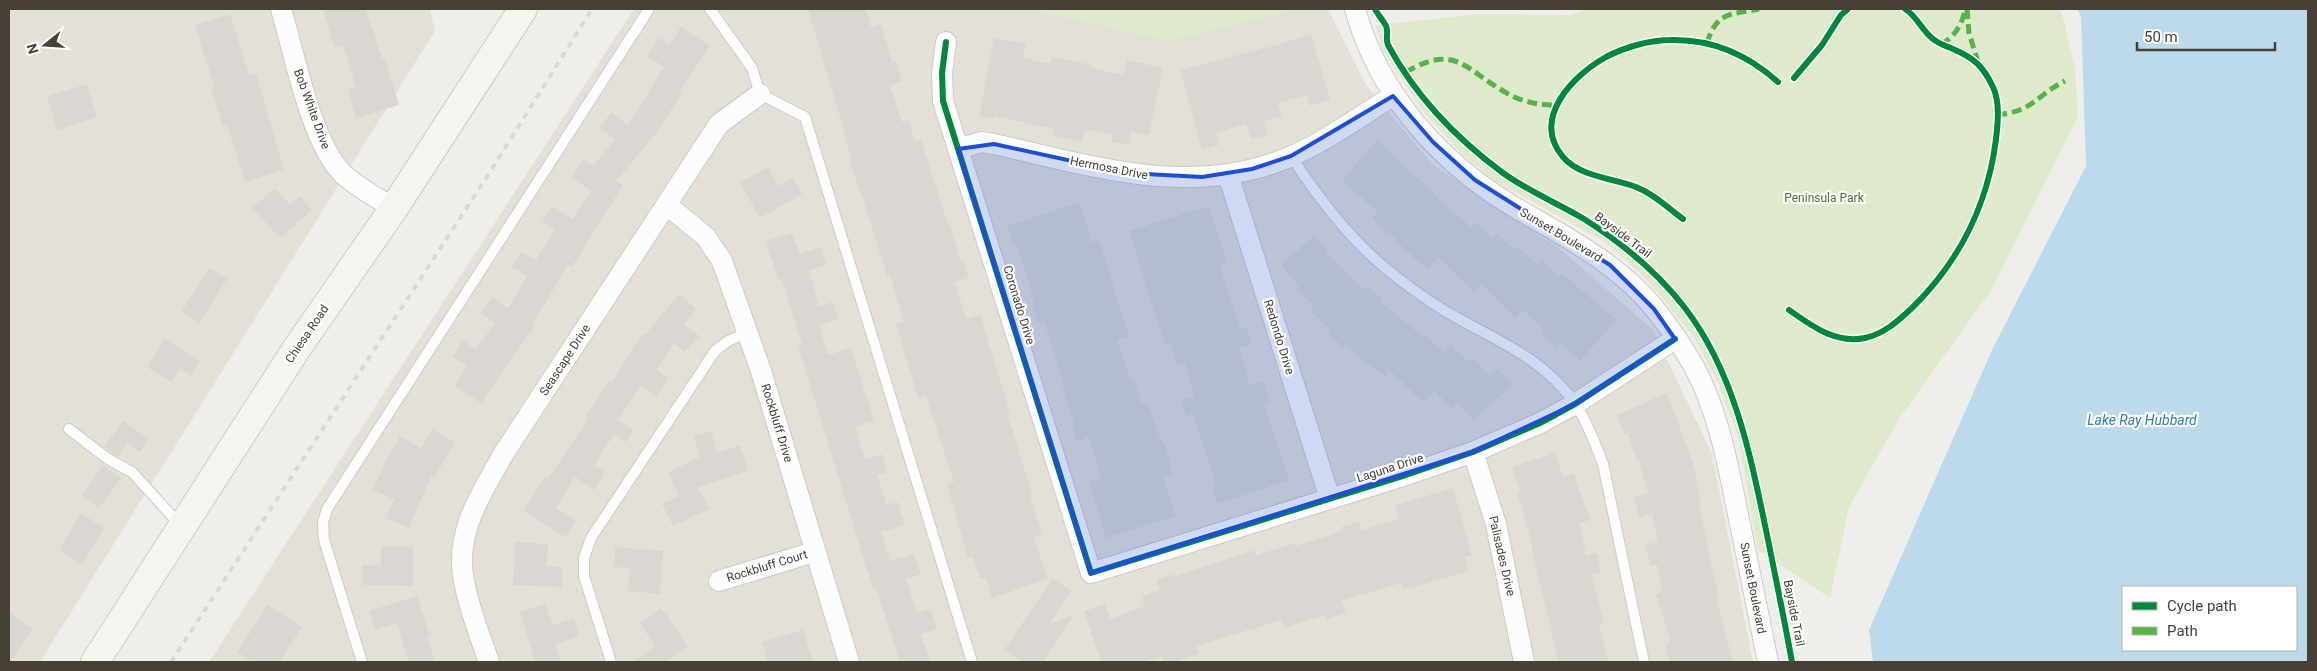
<svg xmlns="http://www.w3.org/2000/svg" width="2317" height="671" font-family="Roboto,sans-serif">
	<style>
		.residential { fill: #e4e0d8 }
		.green { fill: #deeacb }
		.water { fill: #bcdaec; fill-rule: evenodd }
		.building { fill: #dad7d2 }
		.lines { fill: none; stroke-linecap: round; stroke-linejoin: round }
		.lane-casing { stroke: #cccac6; stroke-width: 12 }
		.street-casing { stroke: #cccac6; stroke-width: 22 }
		.secondary-casing { stroke: #cecbc1; stroke-width: 30 }
		.lane { stroke: #fdfcfc; stroke-width: 10 }
		.street { stroke: #fdfcfc; stroke-width: 20 }
		.secondary { stroke: #f6f4ef; stroke-width: 28 }
		.rail { stroke: #d9d9d8; stroke-width: 4; stroke-dasharray: 6 6; stroke-linecap: butt }
		.quiet { stroke: #57b346; stroke-width: 5; stroke-dasharray: 10 5; stroke-linecap: butt }
		.cycleway-casing { stroke: #fff; stroke-width: 9 }
		.cycleway { stroke: #00873e; stroke-width: 6 }
		.marked { fill: #1d4ed8; fill-opacity: 0.2; stroke: #1d4ed8; stroke-width: 4; stroke-linejoin: round }
		.labels { text-anchor: middle; dominant-baseline: central; stroke-width: 4.5; stroke-linejoin: round; paint-order: stroke }
		.street-label { font-size: 12px; fill: #464036; stroke: #fff }
		.park-label { font-size: 12px; fill: #49752c; stroke: #fff }
		.water-label { font-size: 14px; font-style: italic; fill: #347cae; stroke: #fff }
	</style>
	<rect width="100%" height="100%" fill="#f0eeea"/>
	<g class="residential">
		<path d="M9,9H430L435,31L40,662H9Z"/>
		<path d="M634,9H1030L1169,40L1296,9H1328L1366,85L1433,165L1559,248L1653,330L1712,454L1753,662H209Z"/>
	</g>
	<g class="green">
		<path d="M1030,9H1296L1169,40Z"/>
		<path d="M1586,9H2059L2063,17L2075,69L2078,117L1992,289L1899,419L1849,507L1830,598L1758,550L1738,436L1718,383L1693,336L1650,283L1607,243L1495,181L1462,154L1425,114L1384,52L1375,25L1480,14L1571,15Z"/>
	</g>
	<path class="water" d="M2077,9H2308V662H1873L1869,630L1992,350L2086,166L2081,16ZM2123,587H2296V650H2123Z"/>
	<g class="building">
		<path d="M323,9H366L382,59L385,58L399,105L356,118L348,90L356,88L343,45L335,48Z"/>
		<path d="M808,9H866L871,27L881,24L892,62L896,61L902,81L890,85L902,122L909,120L915,142L921,140L948,224L949,223L961,261L964,260L969,278L955,282L966,319L980,315L1005,395L1010,414L1008,415L1032,494L1030,495L1042,535L1034,538L1048,579L992,598L986,578L980,579L973,557L968,558L947,484L954,482L926,396L918,398L896,324L904,322L890,275L887,276L863,198L850,164L852,163L842,124Z"/>
		<path d="M230,14L249,75L256,73L284,170L245,182L227,125L223,127L211,87L214,86L195,25Z"/>
		<path d="M681,27L710,46L679,93L681,94L658,131L616,181L623,185L572,267L568,265L532,325L534,327L481,403L454,386L467,366L453,357L463,341L476,349L495,323L481,313L492,297L508,308L527,276L512,267L521,252L536,260L555,230L542,221L552,206L572,219L591,191L571,177L583,159L593,166L615,140L600,127L612,112L628,125L664,67L647,56L659,38L669,45Z"/>
		<path d="M1311,34L1330,100L1310,106L1307,95L1278,103L1282,116L1264,121L1268,135L1251,139L1246,124L1216,133L1219,145L1202,150L1180,70L1277,45Z"/>
		<path d="M994,38L1026,44L1023,58L1050,64L1052,57L1092,65L1091,68L1124,75L1127,60L1163,68L1149,135L1131,131L1129,145L1111,142L1112,135L1085,129L1082,142L1052,135L1054,129L994,116V119L979,116Z"/>
		<path d="M87,84L97,117L57,130L47,96Z"/>
		<path d="M1377,140L1417,178L1418,177L1450,211L1451,209L1471,227L1476,222L1493,239L1497,234L1515,250L1518,247L1537,265L1542,260L1559,277L1562,273L1616,320L1580,361L1560,343L1555,348L1540,333L1544,329L1523,310L1515,318L1481,284L1474,292L1438,257L1428,269L1406,251L1388,232L1386,234L1372,218L1378,212L1342,181Z"/>
		<path d="M768,167L779,186L793,177L802,194L760,218L740,183Z"/>
		<path d="M275,188L290,205L300,196L312,210L280,238L252,208Z"/>
		<path d="M1079,202L1092,242L1099,240L1129,336L1117,340L1131,382L1134,380L1142,404L1147,402L1162,443H1164L1173,474L1163,477L1176,516L1106,538L1089,481L1101,478L1089,437L1077,442L1072,428L1075,427L1062,383H1064L1044,321L1038,323L1032,304H1035L1016,243H1013L1007,226Z"/>
		<path d="M1209,206L1227,263L1220,266L1241,329L1247,327L1252,344L1239,348L1250,385L1264,382L1269,401L1264,403L1289,480L1217,504L1212,487L1216,486L1193,414L1186,416L1182,400L1194,397L1185,363L1177,365L1171,343L1165,345L1129,231Z"/>
		<path d="M792,233L799,254L821,247L826,265L809,271L819,306L833,302L838,319L819,325L828,355L851,348L874,421L855,426L865,459L882,454L887,472L877,475L886,505L898,502L905,525L881,532L890,561L914,554L921,574L906,579L917,613L931,609L937,629L921,634L930,662H900L876,588L873,589L798,346L802,345L782,279L778,280L766,241Z"/>
		<path d="M1314,236L1328,252L1326,253L1364,290L1367,286L1383,300L1381,302L1423,337L1425,335L1444,352L1451,344L1469,362L1473,358L1489,376L1497,369L1512,385L1473,420L1458,402L1451,408L1435,391L1423,402L1389,370L1385,376L1362,360L1346,344L1343,347L1327,333L1330,329L1310,310L1314,305L1296,289L1299,287L1281,265Z"/>
		<path d="M209,268L227,279L199,323L182,311Z"/>
		<path d="M679,294L696,309L684,324L699,336L685,352L674,343L657,370L669,378L657,396L641,385L618,420L633,430L626,442L614,434L594,465L605,473L594,490L575,477L556,508L576,520L566,537L523,511L544,477L548,479L589,418L586,416L609,381L611,383L643,333L645,335Z"/>
		<path d="M165,338L200,362L191,376L180,368L171,382L147,367Z"/>
		<path d="M1667,393L1691,457L1697,477L1695,478L1701,501L1699,502L1704,528L1719,600H1717L1733,662H1670L1665,644L1671,642L1656,594L1662,592L1657,565L1651,566L1645,545L1658,542L1652,514L1639,518L1634,497L1648,493L1639,460L1637,461L1628,434L1625,435L1617,415Z"/>
		<path d="M123,421L148,439L140,452L127,443L118,457L104,447Z"/>
		<path d="M432,429L455,442L434,478L431,476L409,528L386,518L394,499L373,490L384,465L400,436L421,448Z"/>
		<path d="M711,431L717,453L740,445L748,471L698,487L709,509L673,526L662,504L679,496L668,472L700,457L694,436Z"/>
		<path d="M1555,453L1563,477L1574,474L1590,520L1580,523L1586,555L1597,553L1601,573L1592,575L1604,624L1599,625L1609,662H1558L1553,641L1548,615L1534,562L1531,541L1517,492L1520,491L1512,467Z"/>
		<path d="M103,465L121,478L99,508L82,495Z"/>
		<path d="M1453,488L1472,555L1465,557L1469,571L1403,590L1401,583L1341,601L1346,613L1326,619L1325,615L1284,628L1282,620L1196,646L1199,654L1173,662H1164L1162,656L1142,662H1101L1084,611L1105,604L1110,619L1145,606L1142,596L1160,590L1156,580L1173,574V577L1255,550L1256,555L1295,543V546L1343,531L1341,527L1359,522L1361,530L1399,519L1395,505Z"/>
		<path d="M81,513L104,528L82,565L59,550Z"/>
		<path d="M515,542L548,544L547,566L562,567V587L513,585Z"/>
		<path d="M381,546L413,547V586L363,585L362,565H381Z"/>
		<path d="M615,547L663,551L660,594L628,591L630,568L614,567Z"/>
		<path d="M1053,578L1071,591L1049,624L1075,614L1043,662H1022L1004,650Z"/>
		<path d="M417,596L430,636L427,637L435,662H409L397,623L375,630L369,611Z"/>
		<path d="M546,604L552,625L574,618L579,637L555,644L561,662H535L520,612Z"/>
		<path d="M268,605L302,627L279,662H253L237,652Z"/>
		<path d="M661,608L688,646L665,662H633L655,646L640,623Z"/>
		<path d="M9,612L33,629L10,662H9Z"/>
		<path d="M803,630L813,662H768L762,642Z"/>
	</g>
	<g class="lines">
		<defs>
			<g id="lane">
				<path d="M710,9L752,68L760,94L805,117L972,662"/>
				<path d="M1291,156C1317,196 1346,235 1383,266C1402,282 1424,298 1445,311C1492,339 1543,356 1576,405C1588,423 1595,444 1603,464L1644,662"/>
				<path d="M69,429L108,459L132,472L181,526"/>
				<path d="M362,662L324,540L323,522L327,509L649,9"/>
				<path d="M611,662L584,576V558L591,538L715,351L728,341L747,333"/>
			</g>
			<g id="street">
				<path d="M281,9C294,52 311,143 343,174C358,188 377,198 394,208"/>
				<path d="M1355,9C1378,92 1437,160 1511,205C1563,236 1616,261 1655,309C1673,332 1691,358 1703,385C1721,426 1729,471 1738,514C1748,564 1758,613 1768,662"/>
				<path d="M946,42L942,73L943,101L1091,573L1400,477L1473,452L1540,423L1575,404L1675,339"/>
				<path d="M958,149L981,142L994,144C1085,164 1178,195 1271,164C1314,150 1354,120 1393,96"/>
				<path d="M1228,174L1330,499"/>
				<path d="M667,205L706,237L722,261L761,371L849,662"/>
				<path d="M1473,452L1496,524L1524,662"/>
				<path d="M719,581L814,552"/>
				<path d="M489,662C480,636 469,609 464,581C454,533 482,492 504,453L719,124L760,94"/>
			</g>
			<path id="secondary" d="M95,662L297,348L394,208L523,9"/>
		</defs>
		<use href="#lane" class="lane-casing"/>
		<use href="#street" class="street-casing"/>
		<use href="#secondary" class="secondary-casing"/>
		<use href="#lane" class="lane"/>
		<use href="#street" class="street"/>
		<use href="#secondary" class="secondary"/>
		<path class="rail" d="M171,662L488,175L592,9"/>
		<g class="quiet">
			<path d="M1967,9L1969,33L1978,62"/>
			<path d="M1707,43C1717,11 1730,15 1759,9"/>
			<path d="M1941,44C1954,38 1962,24 1965,11"/>
			<path d="M1406,72C1456,43 1464,69 1505,92C1521,102 1538,105 1556,105"/>
			<path d="M1997,115C2035,111 2036,95 2065,81"/>
		</g>
		<defs>
			<g id="cycleway">
				<path d="M1375,9C1378,15 1383,20 1386,26C1389,32 1385,39 1388,45C1415,95 1457,139 1503,173C1528,191 1557,203 1584,219C1622,243 1658,273 1685,308C1734,372 1750,453 1766,530C1775,574 1784,618 1792,662"/>
				<path d="M946,42L942,73L943,101L1091,573L1400,477L1473,452L1540,423L1575,404L1675,339"/>
				<path d="M1794,78L1822,45L1841,15L1848,9"/>
				<path d="M1683,219C1668,208 1654,194 1636,187C1613,178 1580,177 1563,157C1531,119 1572,76 1606,57C1625,47 1650,40 1671,40C1712,39 1748,55 1778,82"/>
				<path d="M1789,310C1812,326 1835,344 1865,338C1884,334 1898,321 1912,308C1959,262 1988,204 1996,139C1998,122 2000,102 1993,87C1983,66 1974,58 1953,49C1946,46 1939,44 1933,39C1922,31 1917,16 1905,9"/>
			</g>
		</defs>
		<use href="#cycleway" class="cycleway-casing"/>
		<use href="#cycleway" class="cycleway"/>
	</g>
	<path class="marked" d="M1393,96L1433,142L1475,180L1610,265L1654,309L1675,339L1575,404L1473,452L1091,573L958,149L994,144L1127,173L1202,177L1252,169L1291,156Z"/>
	<g class="labels">
		<g class="street-label">
			<text transform="translate(312 109) rotate(70)">Bob White Drive</text>
			<text transform="translate(1109 168) rotate(11)">Hermosa Drive</text>
			<text transform="translate(1561 235) rotate(31)">Sunset Boulevard</text>
			<text transform="translate(1623 235) rotate(37)">Bayside Trail</text>
			<text transform="translate(1019 305) rotate(73)">Coronado Drive</text>
			<text transform="translate(307 334) rotate(-56)">Chiesa Road</text>
			<text transform="translate(1279 337) rotate(73)">Redondo Drive</text>
			<text transform="translate(565 360) rotate(-57)">Seascape Drive</text>
			<text transform="translate(777 423) rotate(73)">Rockbluff Drive</text>
			<text transform="translate(1390 468) rotate(-18)">Laguna Drive</text>
			<text transform="translate(1502 556) rotate(77)">Palisades Drive</text>
			<text transform="translate(767 566) rotate(-17)">Rockbluff Court</text>
			<text transform="translate(1753 588) rotate(79)">Sunset Boulevard</text>
			<text transform="translate(1794 613) rotate(79)">Bayside Trail</text>
		</g>
		<g class="park-label">
			<text x="1824" y="198">Peninsula Park</text>
		</g>
		<g class="water-label">
			<text x="2142" y="420">Lake Ray Hubbard</text>
		</g>
	</g>
	<rect width="2317" height="671" fill="none" stroke="#464036" stroke-width="20"/>
	<rect x="2122" y="586" width="175" height="65" fill="#ffffff" stroke="#b5b3af"/>
	<rect x="2132" y="602" width="25" height="8" fill="#00873e" stroke="#b5b3af"/>
	<text x="2167" y="611" font-size="15" fill="#464036">Cycle path</text>
	<rect x="2132" y="627" width="25" height="8" fill="#57b346" stroke="#b5b3af"/>
	<text x="2167" y="636" font-size="15" fill="#464036">Path</text>
	<g transform="translate(45 45) rotate(253)" stroke="#ffffff" stroke-width="4" paint-order="stroke">
	<path d="M0-4L9 19L0 12L-9 19Z" fill="#464036"/>
	<text y="-8" font-size="14" font-weight="bold" text-anchor="middle" fill="#464036">N</text>
	</g>
	<path d="M2137 42v8h138v-8" fill="none" stroke="#464036" stroke-width="2.5"/>
	<text x="2144" y="42" font-size="15" fill="#464036" stroke="#ffffff" stroke-width="4" paint-order="stroke">50 m</text>
</svg>
